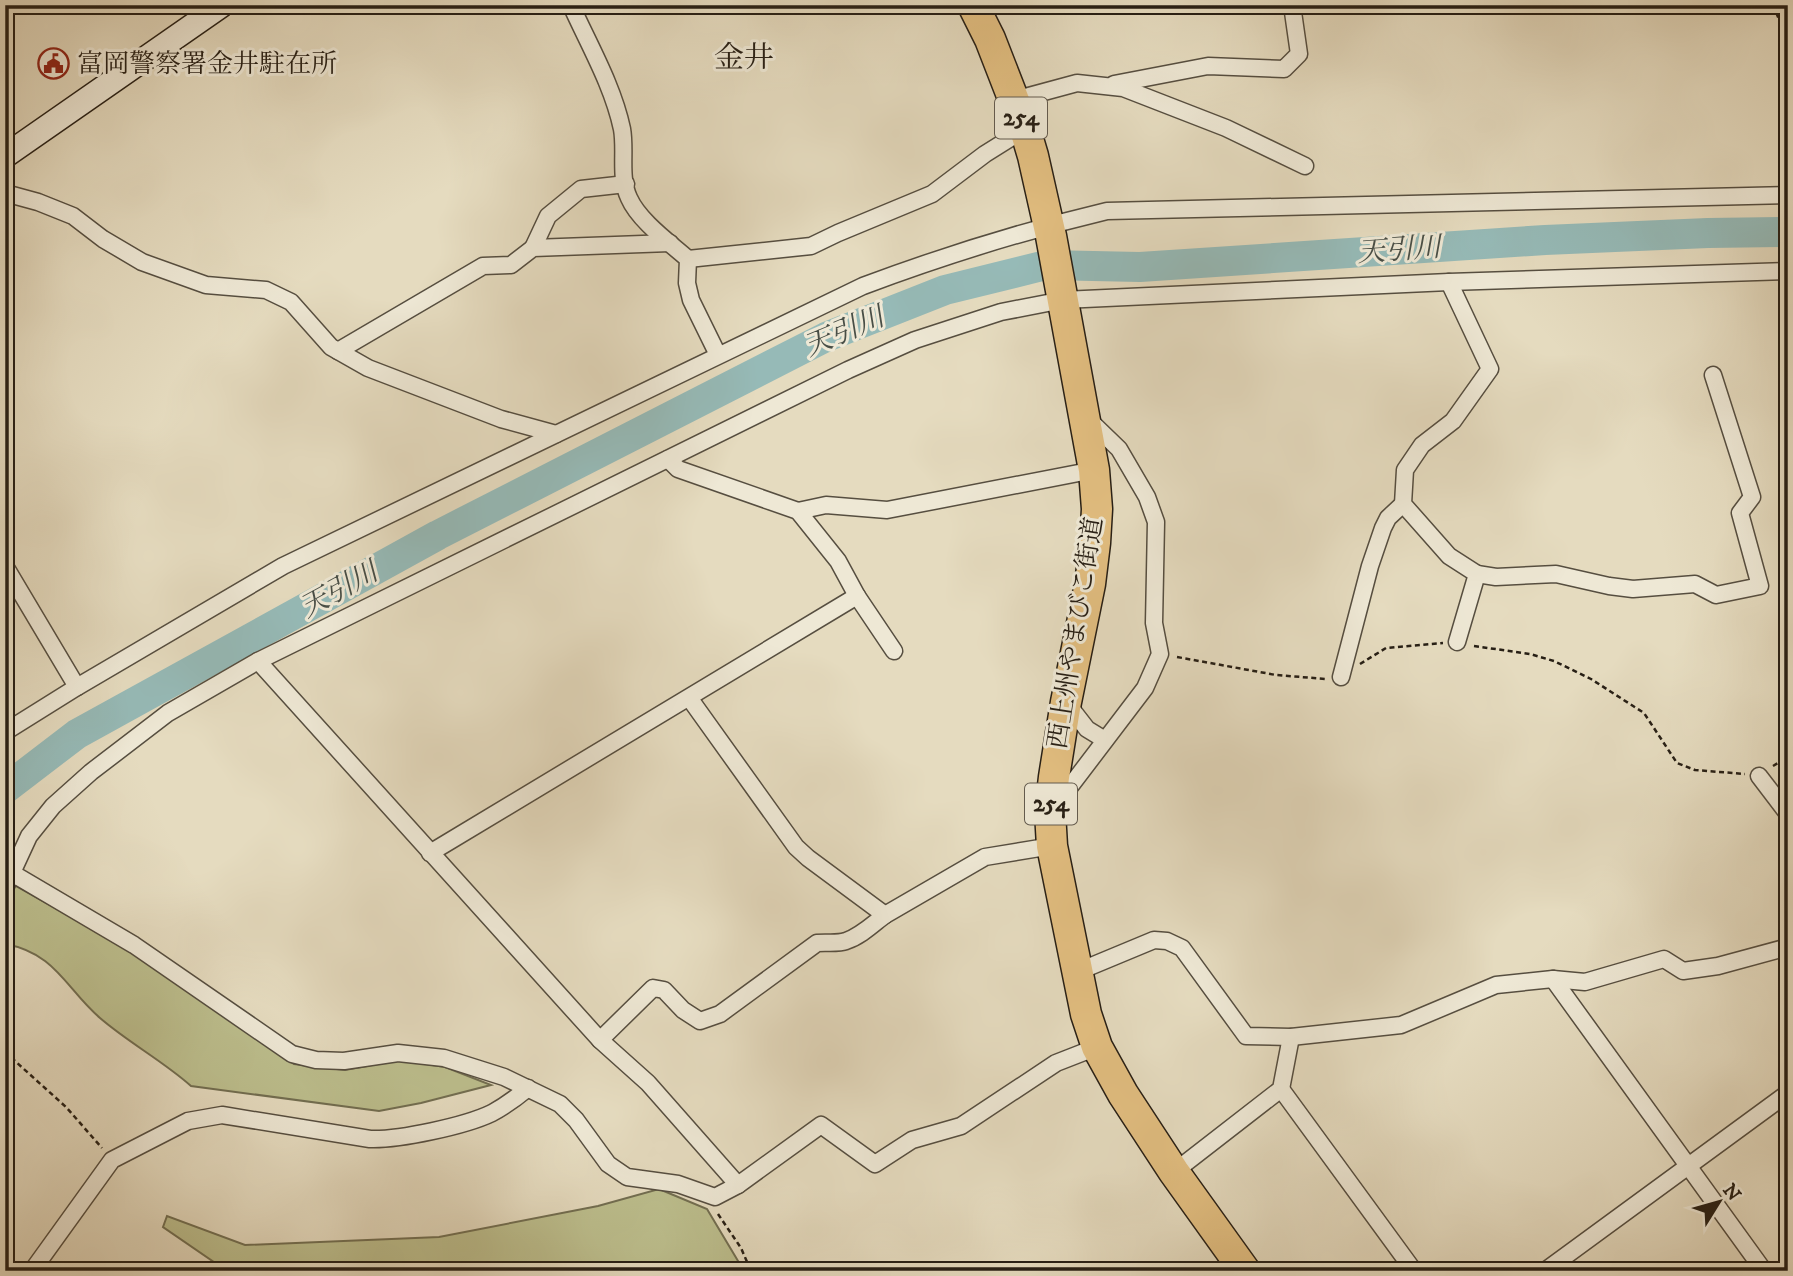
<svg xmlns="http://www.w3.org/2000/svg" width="1793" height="1276" font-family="'IM FELL DW Pica','Noto Serif JP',serif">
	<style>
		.green { fill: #bcbe8d; stroke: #726e51; stroke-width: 2 }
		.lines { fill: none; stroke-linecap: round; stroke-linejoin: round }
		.river { stroke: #96bab7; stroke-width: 30 }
		.street-casing { stroke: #564e40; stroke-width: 19 }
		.secondary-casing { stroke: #271f15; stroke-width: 26 }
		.highway-casing { stroke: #271f15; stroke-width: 33 }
		.path { stroke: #271f15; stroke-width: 2.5; stroke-dasharray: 5 3.5; stroke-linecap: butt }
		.street { stroke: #eee8d5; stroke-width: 16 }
		.secondary { stroke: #eee8d5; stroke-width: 23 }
		.highway { stroke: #e2be80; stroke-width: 30 }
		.labels { text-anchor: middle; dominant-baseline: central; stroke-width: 6; stroke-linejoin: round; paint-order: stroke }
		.shield { fill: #eee8d5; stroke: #635b4f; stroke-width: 2 }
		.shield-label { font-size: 24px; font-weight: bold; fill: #271f15 }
		.poi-label { font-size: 26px; fill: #271f15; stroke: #eee8d5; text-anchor: start }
		.street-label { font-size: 26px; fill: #271f15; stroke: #eee8d5 }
		.water-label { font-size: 28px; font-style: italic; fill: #484e46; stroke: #eee8d5 }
		.quarter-label { font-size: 30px; fill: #271f15; stroke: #eee8d5 }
	</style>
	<rect width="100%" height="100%" fill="#e5dbbf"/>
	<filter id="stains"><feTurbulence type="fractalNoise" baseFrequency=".00286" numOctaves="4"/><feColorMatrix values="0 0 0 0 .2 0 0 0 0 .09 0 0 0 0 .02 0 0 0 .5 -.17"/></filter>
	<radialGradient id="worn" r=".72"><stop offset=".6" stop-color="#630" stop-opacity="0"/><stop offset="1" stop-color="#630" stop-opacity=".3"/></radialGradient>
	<g class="green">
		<path d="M5,880L132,951L294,1064L345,1070L400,1060L445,1067L491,1085L421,1103L379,1111L191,1086C163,1061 129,1043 100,1018C66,989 56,953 5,944Z"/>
		<path d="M659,1189L707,1209L744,1271H667L664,1266L655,1271H227L163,1227L167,1216L245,1245L439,1237L598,1206Z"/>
	</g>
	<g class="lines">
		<path class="river" d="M5,789L77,734L438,535L826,337L945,290L1046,265L1140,267L1545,240L1708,233L1788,232"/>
		<defs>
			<g id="street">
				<path d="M571,5C589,45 613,86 622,129C626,151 619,177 629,198C639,221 670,243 688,259L687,283L691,300L718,355"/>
				<path d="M1114,84L1208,66L1284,69L1299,54L1292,5"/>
				<path d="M1014,100L1077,83L1123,88L1226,128L1305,166"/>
				<path d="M5,193L38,202L73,216L103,239L142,262L206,285L266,290L291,302L331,347L368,368L501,419L556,434"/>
				<path d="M533,248L548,216L581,189L626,184"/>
				<path d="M688,259L811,246L838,233L932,194L985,154L1025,129"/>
				<path d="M1449,282L1490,369L1453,421L1422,445L1405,470L1403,504L1449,556L1477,574L1457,642"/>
				<path d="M338,351L483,266L511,265L533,248L670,243"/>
				<path d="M668,459L678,469L798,511L838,561L857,596L894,651"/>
				<path d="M798,511L826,505L887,510L1094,470"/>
				<path d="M5,566L77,687"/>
				<path d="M1477,574L1496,577L1556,574L1609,586L1633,589L1695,584L1716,595L1760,586L1740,513L1752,497L1713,375"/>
				<path d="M258,661L600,1040L648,1083L738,1185"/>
				<path d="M1341,677L1370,566L1383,528L1388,518L1403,504"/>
				<path d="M1066,702L1087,729L1105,740"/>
				<path d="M5,732L77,687L283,566L863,286C943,256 1023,231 1107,211L1788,195"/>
				<path d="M1759,776L1788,814"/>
				<path d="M1056,805L1145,688L1160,654L1154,623L1156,522L1147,497L1119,449L1088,419"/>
				<path d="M430,853L857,596"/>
				<path d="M5,869L134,945L292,1054L316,1060L344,1061L398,1053L444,1058L504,1077L560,1104L576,1120L608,1164L627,1177L678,1184L715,1197L738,1185L821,1125L875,1164L912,1140L961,1126L1056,1063L1097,1047"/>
				<path d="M5,888L29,836L53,806L91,772L168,713L258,661L848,370L915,340L1001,312L1063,300L1449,282L1788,271"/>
				<path d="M885,915L985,857L1052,846"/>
				<path d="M1077,972L1154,940L1167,941L1182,948L1246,1036L1291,1037L1401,1025L1496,985L1553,979L1585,982L1664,959L1683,971L1718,966L1788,947"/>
				<path d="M1553,979L1764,1271"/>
				<path d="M600,1040L653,988L664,990L683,1010L700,1021L720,1014L817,943C826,942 838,944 846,941C861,936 873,924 885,915L808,858L796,847L690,699"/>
				<path d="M1281,1089L1414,1271"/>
				<path d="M1174,1172L1281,1089L1291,1037"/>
				<path d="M32,1271L112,1160L188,1121L222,1115L370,1139C399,1140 465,1126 492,1113C505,1106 516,1098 528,1088"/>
				<path d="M1545,1271L1788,1093"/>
			</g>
			<path id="secondary" d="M5,156L222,5"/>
			<path id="highway" d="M973,5L990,39L1025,129L1033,156L1051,236L1094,470L1097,509L1095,543L1090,584L1066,702L1054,777L1050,812L1052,846L1086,1014L1097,1047L1123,1094L1174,1172L1245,1271"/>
		</defs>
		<use href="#street" class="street-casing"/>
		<use href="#secondary" class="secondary-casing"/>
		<use href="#highway" class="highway-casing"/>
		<g class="path">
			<path d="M1773,5L1788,41"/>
			<path d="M1474,646L1530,654L1554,661L1591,679L1644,713L1677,763L1695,770L1745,774"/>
			<path d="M1177,657L1276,675L1326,679"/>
			<path d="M1360,664L1386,648L1443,643"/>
			<path d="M1773,766L1788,757"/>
			<path d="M5,1052L66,1107L102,1148"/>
			<path d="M718,1214L741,1248L751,1271"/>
		</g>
		<use href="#street" class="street"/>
		<use href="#secondary" class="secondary"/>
		<use href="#highway" class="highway"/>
	</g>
	<defs>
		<symbol id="civic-ring" viewBox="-11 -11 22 22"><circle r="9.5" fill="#eee8d5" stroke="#8f2418" stroke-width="1.5"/><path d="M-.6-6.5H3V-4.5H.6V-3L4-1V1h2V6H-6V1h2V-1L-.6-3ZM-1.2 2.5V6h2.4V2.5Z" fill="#8f2418"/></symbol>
	</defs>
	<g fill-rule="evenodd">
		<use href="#civic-ring" x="36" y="46" width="35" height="35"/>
	</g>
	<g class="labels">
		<g class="shield">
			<rect x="995" y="97.5" width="52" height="41" rx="5"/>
			<rect x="1025" y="783.5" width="52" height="41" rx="5"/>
		</g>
		<g class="shield-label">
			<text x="1021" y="118">254</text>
			<text x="1051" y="804">254</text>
		</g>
		<g class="poi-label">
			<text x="77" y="64">富岡警察署金井駐在所</text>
		</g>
		<g class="street-label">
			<text transform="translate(1076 633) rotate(-81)">西上州やまびこ街道</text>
		</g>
		<g class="water-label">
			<text transform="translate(1399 250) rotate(-4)">天引川</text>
			<text transform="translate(844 332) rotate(-23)">天引川</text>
			<text transform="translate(339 590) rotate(-29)">天引川</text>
		</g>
		<g class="quarter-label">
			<text x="744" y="58">金井</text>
		</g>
	</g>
	<rect width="1793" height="1276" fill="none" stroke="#e5dbbf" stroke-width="28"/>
	<rect x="7" y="7" width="1779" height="1262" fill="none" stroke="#271f15" stroke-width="3.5"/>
	<rect x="14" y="14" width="1765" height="1248" fill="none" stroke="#271f15" stroke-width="2"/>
	<g transform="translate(1719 1202) rotate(53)" stroke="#eee8d5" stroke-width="5" paint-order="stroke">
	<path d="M0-5L12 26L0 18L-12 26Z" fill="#271f15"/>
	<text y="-10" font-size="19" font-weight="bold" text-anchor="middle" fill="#271f15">N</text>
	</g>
	<rect width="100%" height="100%" filter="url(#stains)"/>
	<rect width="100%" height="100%" fill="url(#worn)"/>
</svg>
